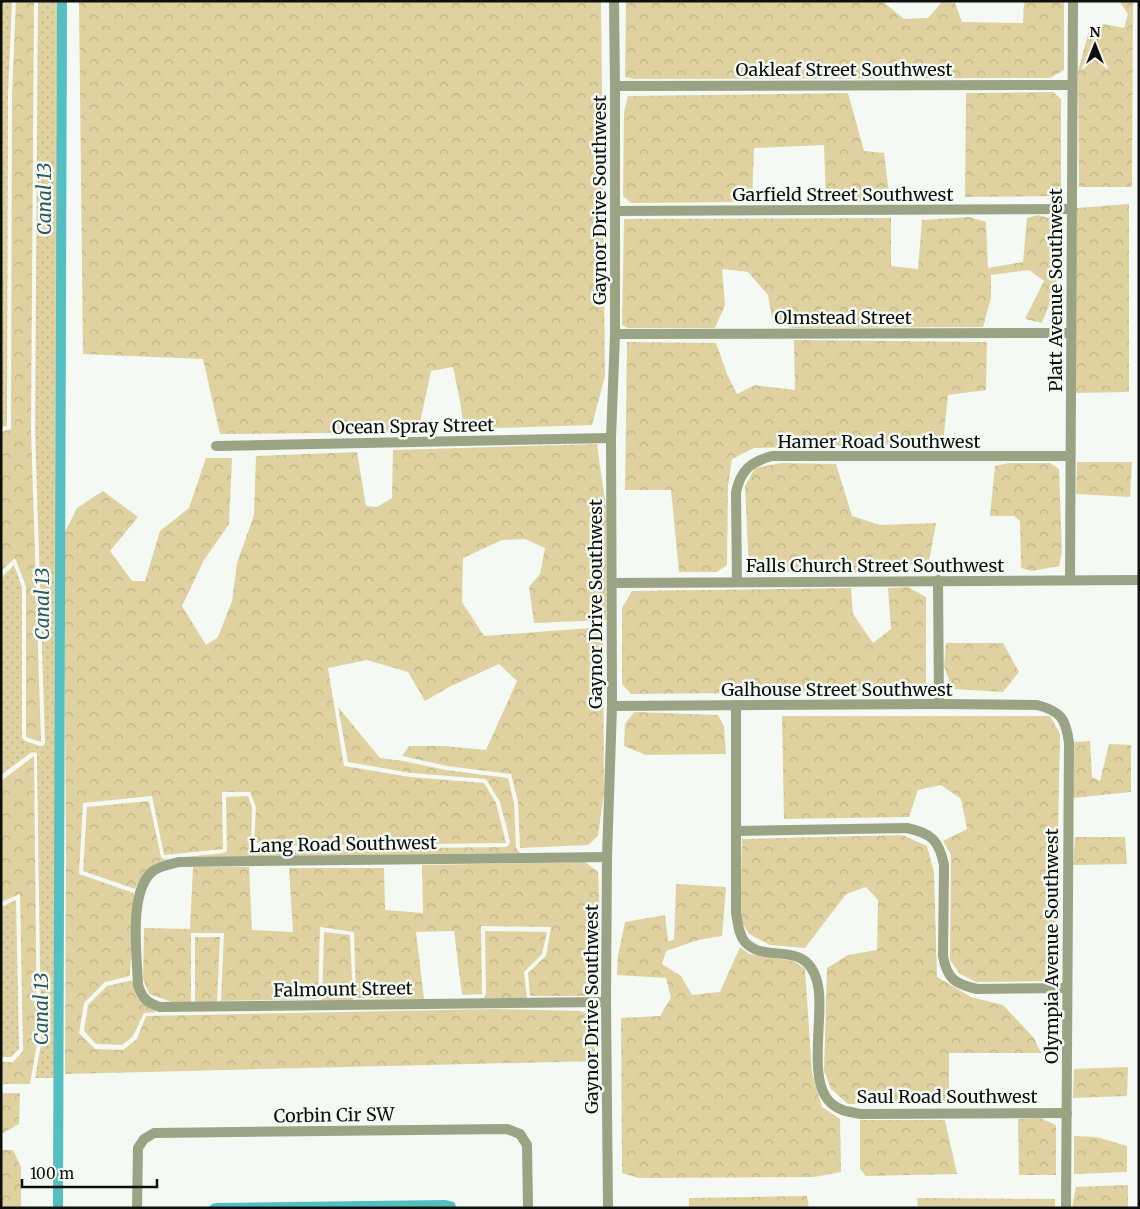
<svg xmlns="http://www.w3.org/2000/svg" width="1140" height="1209" font-family="Merriweather,serif">
	<style>
		.grass { fill: url(#grass-dots) }
		.forest { fill: url(#forest-crowns) }
		.water { fill: #54bfc1 }
		.lines { fill: none; stroke-linecap: round; stroke-linejoin: round }
		.canal { stroke: #54bfc1; stroke-width: 10 }
		.minor { stroke: #9ba385; stroke-width: 10 }
		.labels { text-anchor: middle; dominant-baseline: central; stroke-width: 5; stroke-linejoin: round; paint-order: stroke }
		.street-label { font-size: 18px; fill: #0e100e; stroke: #f4f9f4 }
		.water-label { font-size: 19px; font-style: italic; fill: #295859; stroke: #f4f9f4 }
	</style>
	<defs>
		<pattern id="grass-dots" width="8" height="8" patternUnits="userSpaceOnUse" patternTransform="scale(1.25)"><rect width="8" height="8" fill="#dfd2a0"/><path d="M2 2h.1M6 6h.1" fill="none" stroke="#beb389" stroke-width="1.8" stroke-linecap="round"/></pattern>
		<pattern id="forest-crowns" width="20" height="18" patternUnits="userSpaceOnUse" patternTransform="scale(1.25)"><rect width="20" height="18" fill="#dfd2a0"/><path d="M2 6a3 3 0 1 1 6 0M12 15a3 3 0 1 1 6 0" fill="none" stroke="#beb389"/></pattern>
	</defs>
	<rect width="100%" height="100%" fill="#f4f9f4"/>
	<g class="grass">
		<path d="M1,1H12L8,94L7,426L1,427Z"/>
		<path d="M38,1H57L62,857L61,1074L62,1078H35L41,1044L37,753L32,752L1,775V578L14,565L22,587V738L25,741L40,746H43L45,742L35,429Z"/>
		<path d="M16,900L19,1049L11,1057H1V907Z"/>
	</g>
	<g class="forest">
		<path d="M16,1H34L31,430L41,742L26,737V586L15,558L1,571V432L11,429L12,94Z"/>
		<path d="M79,1H601L605,376L592,425L464,429L460,401L453,367L431,371L418,432L220,434L203,359L83,354Z"/>
		<path d="M626,1H882L904,19L928,18L942,2L955,3L962,22L1023,23L1024,1H1064V70L1050,78L634,79L625,77Z"/>
		<path d="M1119,1H1133L1132,187H1079L1078,71L1089,31L1104,24L1124,28L1128,14Z"/>
		<path d="M1053,92L1061,99V196L965,197L966,93Z"/>
		<path d="M848,93L864,151L884,153L890,202H826L824,145L754,148L752,202L631,203L623,196L624,112L628,96Z"/>
		<path d="M1129,204V392L1073,393L1077,208Z"/>
		<path d="M1038,215L1062,222C1065,259 1056,289 1042,323L1025,319L1044,281L1029,270L991,275V298L983,327L793,328L773,323L768,295L748,272L722,269L725,305L715,328H628L622,325L624,219L891,218V266L918,269L922,220L969,217L986,222L988,268L1023,262L1027,218Z"/>
		<path d="M794,340L987,342L986,390L948,395L943,443L754,448L732,459L728,486L727,565L717,572H679L671,490H625L627,342L716,343L727,374L737,394L755,385L795,390Z"/>
		<path d="M597,444L606,508V620L534,623L529,587L540,574L545,548L525,539L502,540L463,558L462,602L484,636L603,627L604,792L598,836L588,845L520,848L518,802L511,774L447,766L402,756L409,746H444L486,750L517,681L499,664L449,687L425,701L408,672L367,660L328,668L344,766L410,777L484,783L496,803L506,843L270,846L254,842L256,807L250,792H222L223,849L164,855L152,796L83,803L79,874L134,893L130,976L105,982L84,1003L79,1033L95,1049L123,1050L137,1039L146,1016L493,1009L580,1011L594,1015L595,1061L65,1074L66,857L64,534L77,508L103,491L138,517L110,551L132,581H145L160,531L189,508L206,458H232L229,524L204,560L182,606L206,645L218,637L232,601L237,563L254,515L256,456L357,452L366,506L377,507L392,498L393,450Z"/>
		<path d="M1077,462H1132L1130,497L1076,494Z"/>
		<path d="M781,463L836,464L852,516L880,525L936,523L929,562L856,573L749,571L745,486L755,468Z"/>
		<path d="M1009,463H1050L1059,469L1062,552L1059,566L1032,571L1021,568L1020,521L1014,516H990L995,466Z"/>
		<path d="M908,587L926,597V691L631,694L622,684V608L632,591L851,588L853,614L873,643L891,629L888,588Z"/>
		<path d="M946,643H1003L1019,672L1003,692L952,689L944,666Z"/>
		<path d="M338,707L380,758L403,761L446,770L508,778L514,803L516,848L520,853L185,857L224,853L227,851L226,797L248,796L252,808L251,843L253,846L269,850L506,847L509,845L510,841L500,802L486,779L411,773L348,762Z"/>
		<path d="M634,712L718,715L724,726L726,754L646,755L624,746L625,724Z"/>
		<path d="M782,716H1050L1060,734L1055,975L1046,981L976,982L960,974L950,960L951,855L943,841L967,829L961,799L941,785L918,790L909,817L784,819Z"/>
		<path d="M1090,741L1092,777L1100,781L1109,744L1131,745V792L1073,798L1074,742Z"/>
		<path d="M34,756L37,1044L30,1084H1V1062H13L23,1051L20,894L1,902V781Z"/>
		<path d="M149,801L161,857L164,859L172,858C154,861 143,872 135,889L83,871L87,807Z"/>
		<path d="M902,835L927,846L934,872L937,977L971,997L1003,1005L1034,1038L1041,1053H949V1101L938,1104H848L831,1089L824,1071L827,968L848,955L877,950L878,900L866,887L846,894L805,948L770,945L749,934L740,919L742,839Z"/>
		<path d="M1075,837H1125L1127,864L1073,865Z"/>
		<path d="M585,862L598,872C600,913 602,955 592,996H530L528,973L546,956L551,927L481,926L482,994L462,995L454,931L416,932L424,999L356,998L354,932L320,927L318,999L221,1001L224,933H191V1003L172,1002L149,994L143,979L144,928L190,929L193,867H249L252,930L293,932L289,868H384L385,910L423,913L422,865Z"/>
		<path d="M676,884L726,887L722,936L698,940L666,951L662,964L681,976L692,995L720,992L740,947L749,954L794,961L805,969L812,1073L822,1107L840,1119L841,1172L814,1177L639,1178L622,1173L621,1018L660,1016L671,998L666,978L617,975L618,956L625,922L665,915L668,941L674,940Z"/>
		<path d="M485,931L547,932L542,954L524,972L527,998H484L486,994Z"/>
		<path d="M324,932L350,935L353,1000H322Z"/>
		<path d="M195,937H220L217,1002H195Z"/>
		<path d="M133,980C133,996 142,1006 157,1012L144,1013L133,1036L122,1045L96,1044L84,1031L88,1005L107,986Z"/>
		<path d="M1128,1067L1127,1096L1073,1098L1074,1069Z"/>
		<path d="M1,1093H20L19,1124L1,1134Z"/>
		<path d="M1040,1118L1056,1125V1175H1019L1018,1119Z"/>
		<path d="M860,1120H945L957,1174L866,1176L860,1169Z"/>
		<path d="M1074,1136L1097,1137L1127,1146V1172L1074,1174Z"/>
		<path d="M1,1150H13L21,1167V1208H1Z"/>
		<path d="M1128,1185V1208H1072L1076,1187Z"/>
		<path d="M807,1196L809,1208H689V1198Z"/>
		<path d="M917,1198L1055,1199V1208H918Z"/>
	</g>
	<path class="water" d="M445,1200L454,1202L457,1208H208L212,1204L216,1203Z"/>
	<g class="lines">
		<path class="canal" d="M58,1208L62,1"/>
		<g class="minor">
			<path d="M615,86L1072,85"/>
			<path d="M615,211L1072,209"/>
			<path d="M615,334L1071,333"/>
			<path d="M216,446L611,438"/>
			<path d="M938,580L939,704"/>
			<path d="M1070,580L1073,1"/>
			<path d="M737,582L736,492C741,470 750,462 772,456H1070"/>
			<path d="M612,583L1139,580"/>
			<path d="M736,705V913C738,922 738,934 745,942C766,965 805,938 817,981C826,1013 805,1082 832,1104C840,1111 850,1112 861,1114L1067,1113"/>
			<path d="M612,706L939,704L1037,705C1061,711 1066,719 1069,743L1066,1208"/>
			<path d="M737,831L907,828C931,833 939,840 944,865L943,956C947,979 955,984 977,989L1067,988"/>
			<path d="M606,1002L160,1007C147,1003 142,998 138,985C137,955 128,891 153,871C160,866 170,864 179,862L607,857"/>
			<path d="M137,1208L138,1148L144,1139L154,1133L507,1129L520,1134L527,1145L528,1208"/>
			<path d="M608,1208L606,1002L607,857L612,706L611,438L615,334V86L614,1"/>
		</g>
	</g>
	<g class="labels">
		<g class="street-label">
			<text x="844" y="69">Oakleaf Street Southwest</text>
			<text x="843" y="194">Garfield Street Southwest</text>
			<text transform="translate(599 200) rotate(-90)">Gaynor Drive Southwest</text>
			<text transform="translate(1055 290) rotate(-90)">Platt Avenue Southwest</text>
			<text x="843" y="317">Olmstead Street</text>
			<text transform="translate(413 426) rotate(-1)">Ocean Spray Street</text>
			<text x="879" y="441">Hamer Road Southwest</text>
			<text x="875" y="565">Falls Church Street Southwest</text>
			<text transform="translate(595 604) rotate(-90)">Gaynor Drive Southwest</text>
			<text x="837" y="689">Galhouse Street Southwest</text>
			<text transform="translate(343 844) rotate(-1)">Lang Road Southwest</text>
			<text transform="translate(1051 946) rotate(-90)">Olympia Avenue Southwest</text>
			<text transform="translate(343 989) rotate(-1)">Falmount Street</text>
			<text transform="translate(591 1009) rotate(-90)">Gaynor Drive Southwest</text>
			<text x="947" y="1096">Saul Road Southwest</text>
			<text transform="translate(334 1115) rotate(-1)">Corbin Cir SW</text>
		</g>
		<g class="water-label">
			<text transform="translate(44 199) rotate(-90)">Canal 13</text>
			<text transform="translate(42 604) rotate(-90)">Canal 13</text>
			<text transform="translate(41 1009) rotate(-90)">Canal 13</text>
		</g>
	</g>
	<rect width="1140" height="1209" fill="none" stroke="#0e100e" stroke-width="5"/>
	<g transform="translate(1095 45)" stroke="#f4f9f4" stroke-width="4" paint-order="stroke">
	<path d="M0-4L9 19L0 12L-9 19Z" fill="#0e100e"/>
	<text y="-8" font-size="14" font-weight="bold" text-anchor="middle" fill="#0e100e">N</text>
	</g>
	<path d="M22 1179v8h135v-8" fill="none" stroke="#0e100e" stroke-width="2.5"/>
	<text x="30" y="1179" font-size="15" fill="#0e100e" stroke="#f4f9f4" stroke-width="4" paint-order="stroke">100 m</text>
</svg>
